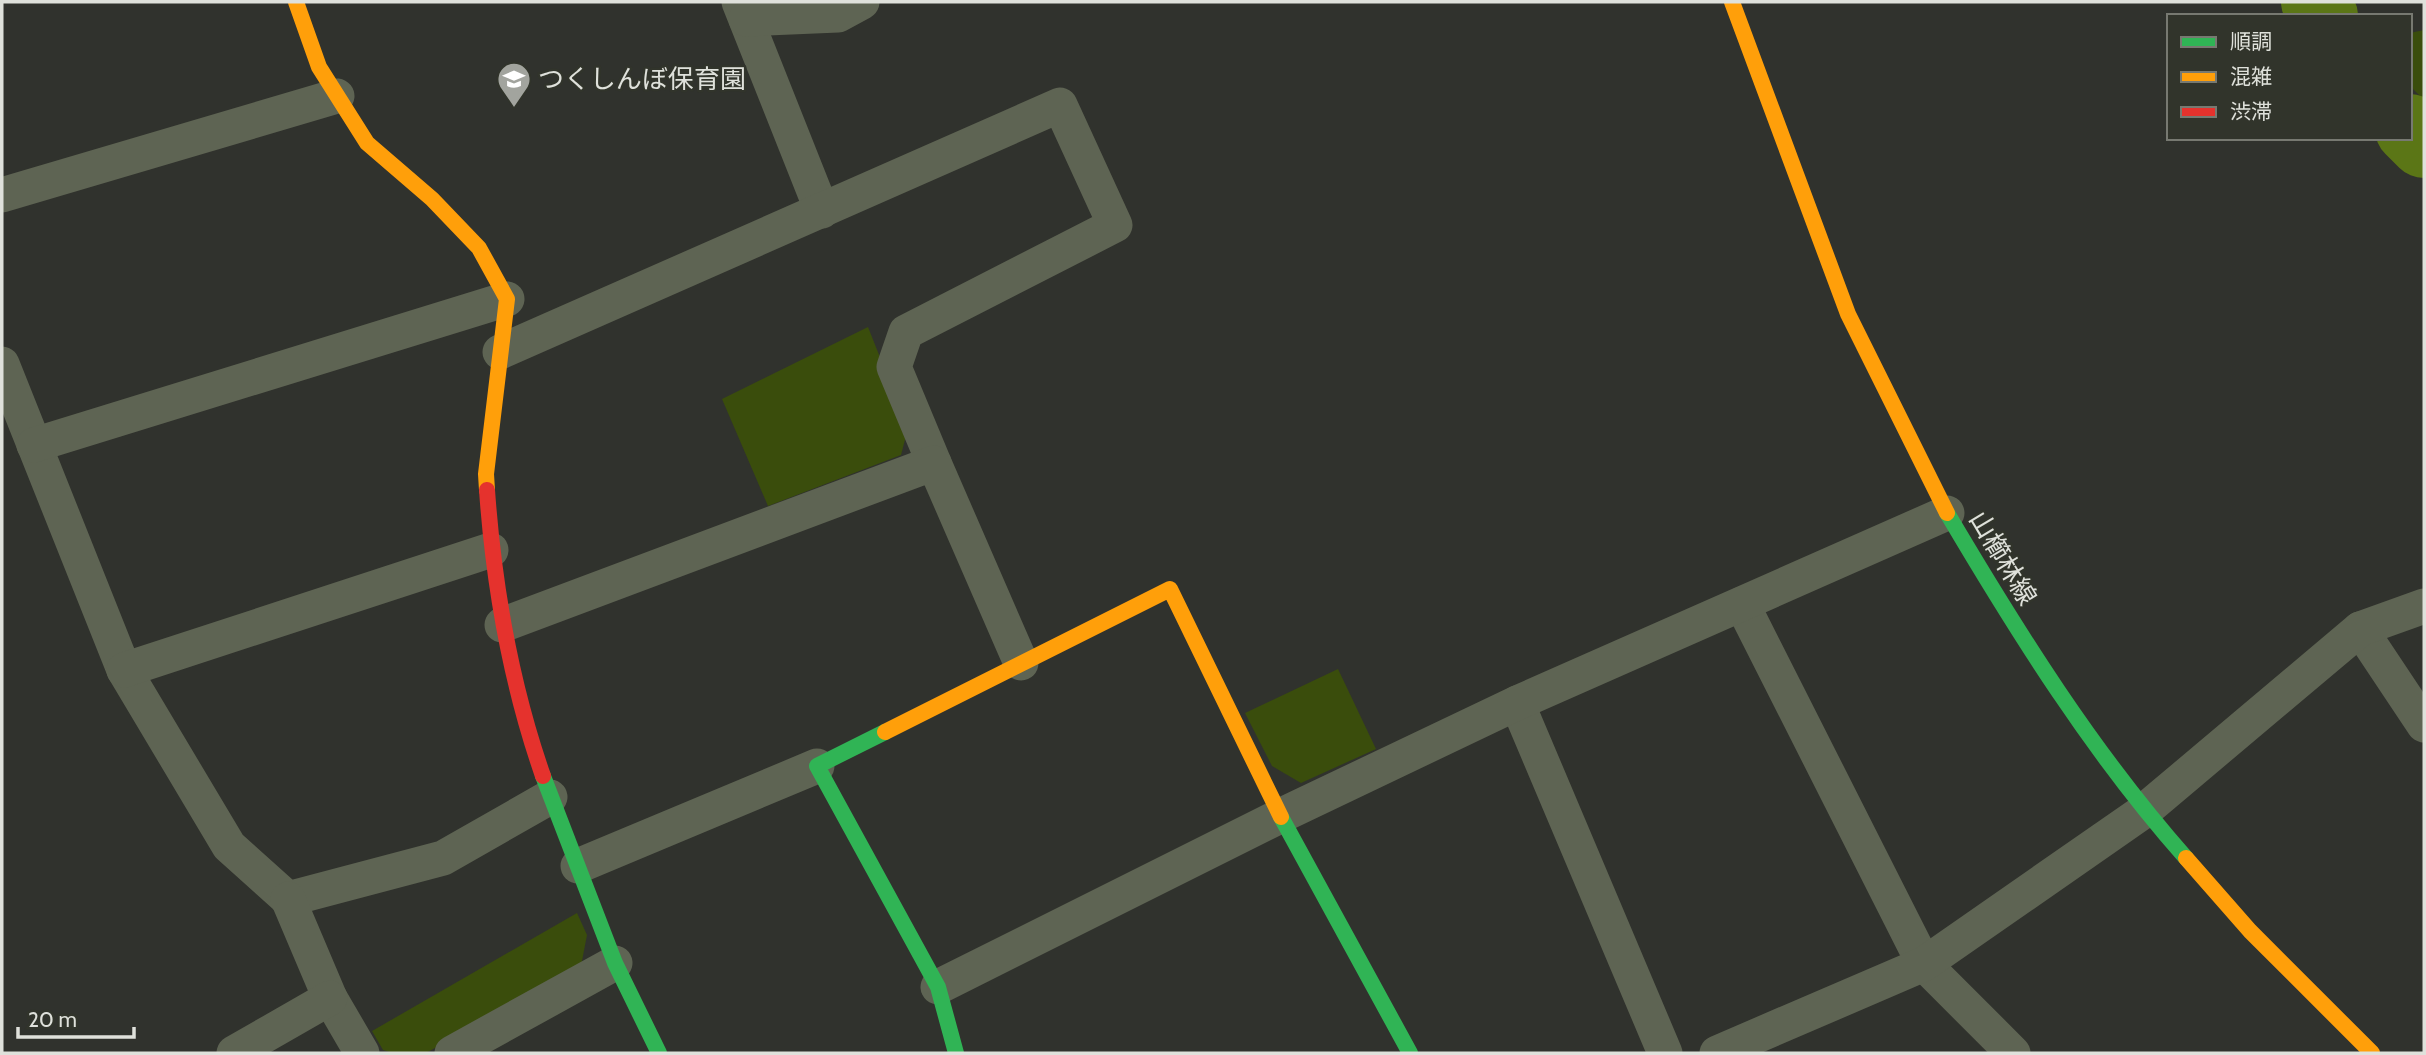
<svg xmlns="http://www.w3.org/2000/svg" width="2426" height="1055" font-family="Cabin,'Noto Sans JP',sans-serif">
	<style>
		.green { fill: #3a4d0c }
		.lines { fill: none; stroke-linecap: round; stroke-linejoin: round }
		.river { stroke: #5b7616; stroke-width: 70 }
		.street { stroke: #5e6453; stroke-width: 35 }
		.fast { stroke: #30b455; stroke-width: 16 }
		.slow { stroke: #ff9f0a; stroke-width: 16 }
		.jam { stroke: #e5322d; stroke-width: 16 }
		.labels { text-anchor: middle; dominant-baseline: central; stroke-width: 5; stroke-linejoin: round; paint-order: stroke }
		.poi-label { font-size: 26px; fill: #dfe1db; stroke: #31342b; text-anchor: start }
		.street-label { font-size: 26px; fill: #dfe1db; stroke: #31342b }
	</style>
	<rect width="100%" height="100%" fill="#30322d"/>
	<g class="green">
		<path d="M2424,30V100L2410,86V33Z"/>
		<path d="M868,327L908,428L901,455L768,506L722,399Z"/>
		<path d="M1338,669L1376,749L1301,783L1272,766L1245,713Z"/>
		<path d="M577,913L587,935L581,966L426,1053H393L383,1050L372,1031Z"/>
	</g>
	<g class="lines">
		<g class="river">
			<path d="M2316,2L2323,16"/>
			<path d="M2410,129L2424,143"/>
		</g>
		<g class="street">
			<path d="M739,2L822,211"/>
			<path d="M746,19L838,15L862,2"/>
			<path d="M2,195L337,96"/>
			<path d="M500,352L1060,105L1115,225L906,332L894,367L934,463"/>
			<path d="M2,364L124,670L229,846L288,899L443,858L550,797"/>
			<path d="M34,445L507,299"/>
			<path d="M1742,604L1924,964L2013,1053"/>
			<path d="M502,625L934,463L1021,663"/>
			<path d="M2360,629L2424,725"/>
			<path d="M124,670L491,550"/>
			<path d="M1517,703L1665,1053"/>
			<path d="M578,866L817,766"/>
			<path d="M288,899L330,998L362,1053"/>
			<path d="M938,987L1280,816L1517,703L1947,513"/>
			<path d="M234,1053L330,998"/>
			<path d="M452,1053L615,963"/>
			<path d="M1717,1053L1924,964L2144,811L2360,629L2424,606"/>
		</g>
		<g class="fast">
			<path d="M1947,513C2018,633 2093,753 2186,858"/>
			<path d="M885,732L817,766L938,987L956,1053"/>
			<path d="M543,776L615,963L659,1053"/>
			<path d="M1281,817L1410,1053"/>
		</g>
		<g class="slow">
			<path d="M296,2L319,67L367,143L432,199L479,248L507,299L486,474L487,490"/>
			<path d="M1732,2L1848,314L1947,513"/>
			<path d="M885,732L1170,589L1281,817"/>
			<path d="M2186,858L2250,931L2372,1053"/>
		</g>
		<path class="jam" d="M487,490C494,589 511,684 543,776"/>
	</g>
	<defs>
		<symbol id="school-pin" viewBox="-11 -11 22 30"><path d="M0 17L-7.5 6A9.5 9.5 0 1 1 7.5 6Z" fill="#a2a49e" stroke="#31342b"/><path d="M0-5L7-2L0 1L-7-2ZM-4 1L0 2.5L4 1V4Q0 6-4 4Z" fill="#fff"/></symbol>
	</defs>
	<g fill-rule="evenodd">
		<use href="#school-pin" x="495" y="60" width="38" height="52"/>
	</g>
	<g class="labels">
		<g class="poi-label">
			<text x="538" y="79">つくしんぼ保育園</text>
		</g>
		<g class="street-label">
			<text transform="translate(2003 558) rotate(59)">山櫛林線</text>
		</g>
	</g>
	<rect width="2426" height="1055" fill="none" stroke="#dfe1db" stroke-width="7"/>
	<rect x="2167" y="14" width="245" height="126" fill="#31342b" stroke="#777971" stroke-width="2"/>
	<rect x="2181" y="37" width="35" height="10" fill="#30b455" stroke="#777971" stroke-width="2"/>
	<text x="2230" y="49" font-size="21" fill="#dfe1db">順調</text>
	<rect x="2181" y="72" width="35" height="10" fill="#ff9f0a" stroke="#777971" stroke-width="2"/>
	<text x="2230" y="84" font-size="21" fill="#dfe1db">混雑</text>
	<rect x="2181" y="107" width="35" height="10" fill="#e5322d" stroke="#777971" stroke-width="2"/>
	<text x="2230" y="119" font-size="21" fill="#dfe1db">渋滞</text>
	<path d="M18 1027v10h116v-10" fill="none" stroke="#dfe1db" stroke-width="3.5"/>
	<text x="28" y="1027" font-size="21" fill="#dfe1db" stroke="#31342b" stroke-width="5" paint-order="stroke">20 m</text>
</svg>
